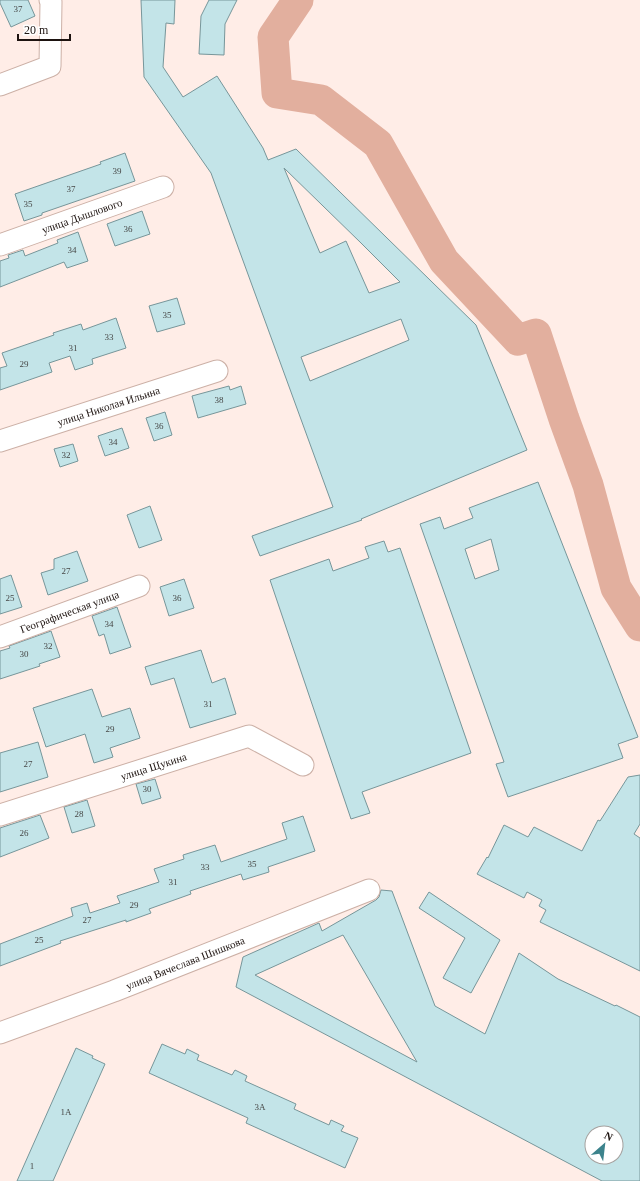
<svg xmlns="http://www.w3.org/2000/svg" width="640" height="1181" font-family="Georgia,serif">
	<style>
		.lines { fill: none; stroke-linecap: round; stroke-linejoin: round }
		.river { stroke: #e2af9e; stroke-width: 31 }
		.building { fill: #c3e4e8; stroke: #77969a; fill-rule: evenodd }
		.street-casing { stroke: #ccb0a6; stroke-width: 23 }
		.street { stroke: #fff; stroke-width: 21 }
		.labels { text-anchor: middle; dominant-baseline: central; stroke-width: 3; stroke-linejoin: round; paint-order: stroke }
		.number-label { font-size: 9px; fill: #464746 }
		.street-label { font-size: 11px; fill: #1d1310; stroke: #fff }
	</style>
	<rect width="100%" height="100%" fill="#ffede7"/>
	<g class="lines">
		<path class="river" d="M298,0L273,37L277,93L321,100L378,144L444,261L518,340L536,334L564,419L588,485L616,588L640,626"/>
	</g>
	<g class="building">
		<path d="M0,0H28L35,16L11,27L0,3Z"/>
		<path d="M141,0H175L174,24L166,23L163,67L183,97L217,76L263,148L268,160L296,149L476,325L527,450L361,519L362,520L260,556L252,536L333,507L211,173L144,77ZM284,168L361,243L400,282L369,293L346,241L320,253ZM401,319L409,340L310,381L301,357Z"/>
		<path d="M209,0H237L225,24L224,55L199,54L201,16Z"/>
		<path d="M125,153L135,181L42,213V215L24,221L15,194L101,164L100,162Z"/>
		<path d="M142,211L150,234L115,246L107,224Z"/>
		<path d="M78,232L88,261L67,268L64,262L0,287V261L9,258L8,255L23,250L25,256L58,243L57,240Z"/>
		<path d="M177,298L185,324L157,332L149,306Z"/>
		<path d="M116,318L126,348L92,359L93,364L75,370L70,356L49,363L52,372L0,390V368L7,366L2,353L54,335L53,333L81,324L83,330Z"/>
		<path d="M229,386L230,390L241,386L246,404L198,418L192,396Z"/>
		<path d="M165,412L172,435L154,441L146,418Z"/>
		<path d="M122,428L129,448L105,456L98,436Z"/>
		<path d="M73,444L78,461L60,467L54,449Z"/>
		<path d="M538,482L638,737L618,744L623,758L508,797L496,764L504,762L420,524L440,517L444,529L473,518L469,508ZM491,539L499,570L475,579L465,549Z"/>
		<path d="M150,506L162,540L139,548L127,515Z"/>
		<path d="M384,541L388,552L400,548L471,753L362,792L370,813L351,819L270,580L329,559L333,571L369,558L365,547Z"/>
		<path d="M77,551L88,581L48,595L41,573L54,569V559Z"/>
		<path d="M11,575L22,607L0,614V579Z"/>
		<path d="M184,579L194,608L169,616L160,587Z"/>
		<path d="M117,607L131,647L110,654L104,634L99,636L92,616Z"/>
		<path d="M51,631L60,657L39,664L40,666L0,679V651L10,648L9,646Z"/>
		<path d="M201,650L212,683L225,678L236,714L190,728L174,678L151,685L145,667Z"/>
		<path d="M92,689L102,717L130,708L140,738L110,748L113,757L94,763L85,734L46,747L33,708Z"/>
		<path d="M38,742L48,777L0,792V753Z"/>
		<path d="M640,775V824L634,834L640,838V971L540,922L546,910L539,906L542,900L527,892L524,898L477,874L487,857L488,858L504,825L528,837L534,827L582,851L598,820L600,821L628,777Z"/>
		<path d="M155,779L161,798L142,804L136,784Z"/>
		<path d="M87,800L95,826L72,833L64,807Z"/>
		<path d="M40,815L49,838L0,857V828Z"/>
		<path d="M303,816L315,851L268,867L269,872L243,880L241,874L190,891L191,894L149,909L151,913L126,922V920L60,941L61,943L0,966V944L73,916L71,908L87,903L90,913L120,903L117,896L159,882L154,869L184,859L183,855L215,845L221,862L287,839L282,823Z"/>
		<path d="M381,890L392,891L435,1006L485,1034L519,953L558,979L615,1006L616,1005L640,1017V1181H602L236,987L243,957L319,923L322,931L376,900L379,897ZM343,935L417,1062L255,975ZM592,1133H616V1157H592Z"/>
		<path d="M429,892L500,940L471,993L443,978L465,938L419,908Z"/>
		<path d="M162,1044L185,1054L187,1049L199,1055L197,1060L232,1075L235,1070L247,1076L245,1081L296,1104L294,1109L329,1125L331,1120L344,1126L341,1131L358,1138L345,1168L246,1123L248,1118L149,1073Z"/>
		<path d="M76,1048L93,1056L92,1058L105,1064L53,1181H17Z"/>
	</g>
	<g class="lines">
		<defs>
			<g id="street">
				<path d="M0,85L50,66L51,2L50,0"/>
				<path id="s1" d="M0,245L163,187"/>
				<path id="s2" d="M0,441L217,371"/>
				<path id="s3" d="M0,637L139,586"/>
				<path id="s4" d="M0,815L249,736L303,765"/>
				<path id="s5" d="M0,1033L114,991L369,890"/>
			</g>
		</defs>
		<use href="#street" class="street-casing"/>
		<use href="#street" class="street"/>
	</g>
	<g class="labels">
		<g class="number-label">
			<text x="18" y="9">37</text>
			<text x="117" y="171">39</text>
			<text x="71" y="189">37</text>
			<text x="28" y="204">35</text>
			<text x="128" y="229">36</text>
			<text x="72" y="250">34</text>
			<text x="167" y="315">35</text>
			<text x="109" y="337">33</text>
			<text x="73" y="348">31</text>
			<text x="24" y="364">29</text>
			<text x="219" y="400">38</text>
			<text x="159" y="426">36</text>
			<text x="113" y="442">34</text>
			<text x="66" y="455">32</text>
			<text x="66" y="571">27</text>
			<text x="10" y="598">25</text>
			<text x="177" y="598">36</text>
			<text x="109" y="624">34</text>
			<text x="48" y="646">32</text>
			<text x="24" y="654">30</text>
			<text x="208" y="704">31</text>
			<text x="110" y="729">29</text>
			<text x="28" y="764">27</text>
			<text x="147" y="789">30</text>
			<text x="79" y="814">28</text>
			<text x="24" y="833">26</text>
			<text x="252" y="864">35</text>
			<text x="205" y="867">33</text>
			<text x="173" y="882">31</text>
			<text x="134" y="905">29</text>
			<text x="87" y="920">27</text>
			<text x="39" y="940">25</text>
			<text x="260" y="1107">3А</text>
			<text x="66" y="1112">1А</text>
			<text x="32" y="1166">1</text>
		</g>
		<g class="street-label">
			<text stroke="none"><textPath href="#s1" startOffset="87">улица Дышлового</textPath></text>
			<text stroke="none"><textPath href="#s2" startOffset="114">улица Николая Ильина</textPath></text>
			<text stroke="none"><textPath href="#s3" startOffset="74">Географическая улица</textPath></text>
			<text stroke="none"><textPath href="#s4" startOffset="161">улица Щукина</textPath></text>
			<text stroke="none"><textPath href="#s5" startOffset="198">улица Вячеслава Шишкова</textPath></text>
		</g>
	</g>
	<g transform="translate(604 1145) rotate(28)"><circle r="19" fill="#ffffff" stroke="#a5a19f"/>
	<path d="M0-3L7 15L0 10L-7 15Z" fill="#3c838c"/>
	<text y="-6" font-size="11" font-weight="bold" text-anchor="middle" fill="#1d1310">N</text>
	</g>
	<path d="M18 34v6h52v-6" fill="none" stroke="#1d1310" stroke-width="2"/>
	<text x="24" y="34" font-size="12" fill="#1d1310" stroke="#ffffff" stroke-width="3" paint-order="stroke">20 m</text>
</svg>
